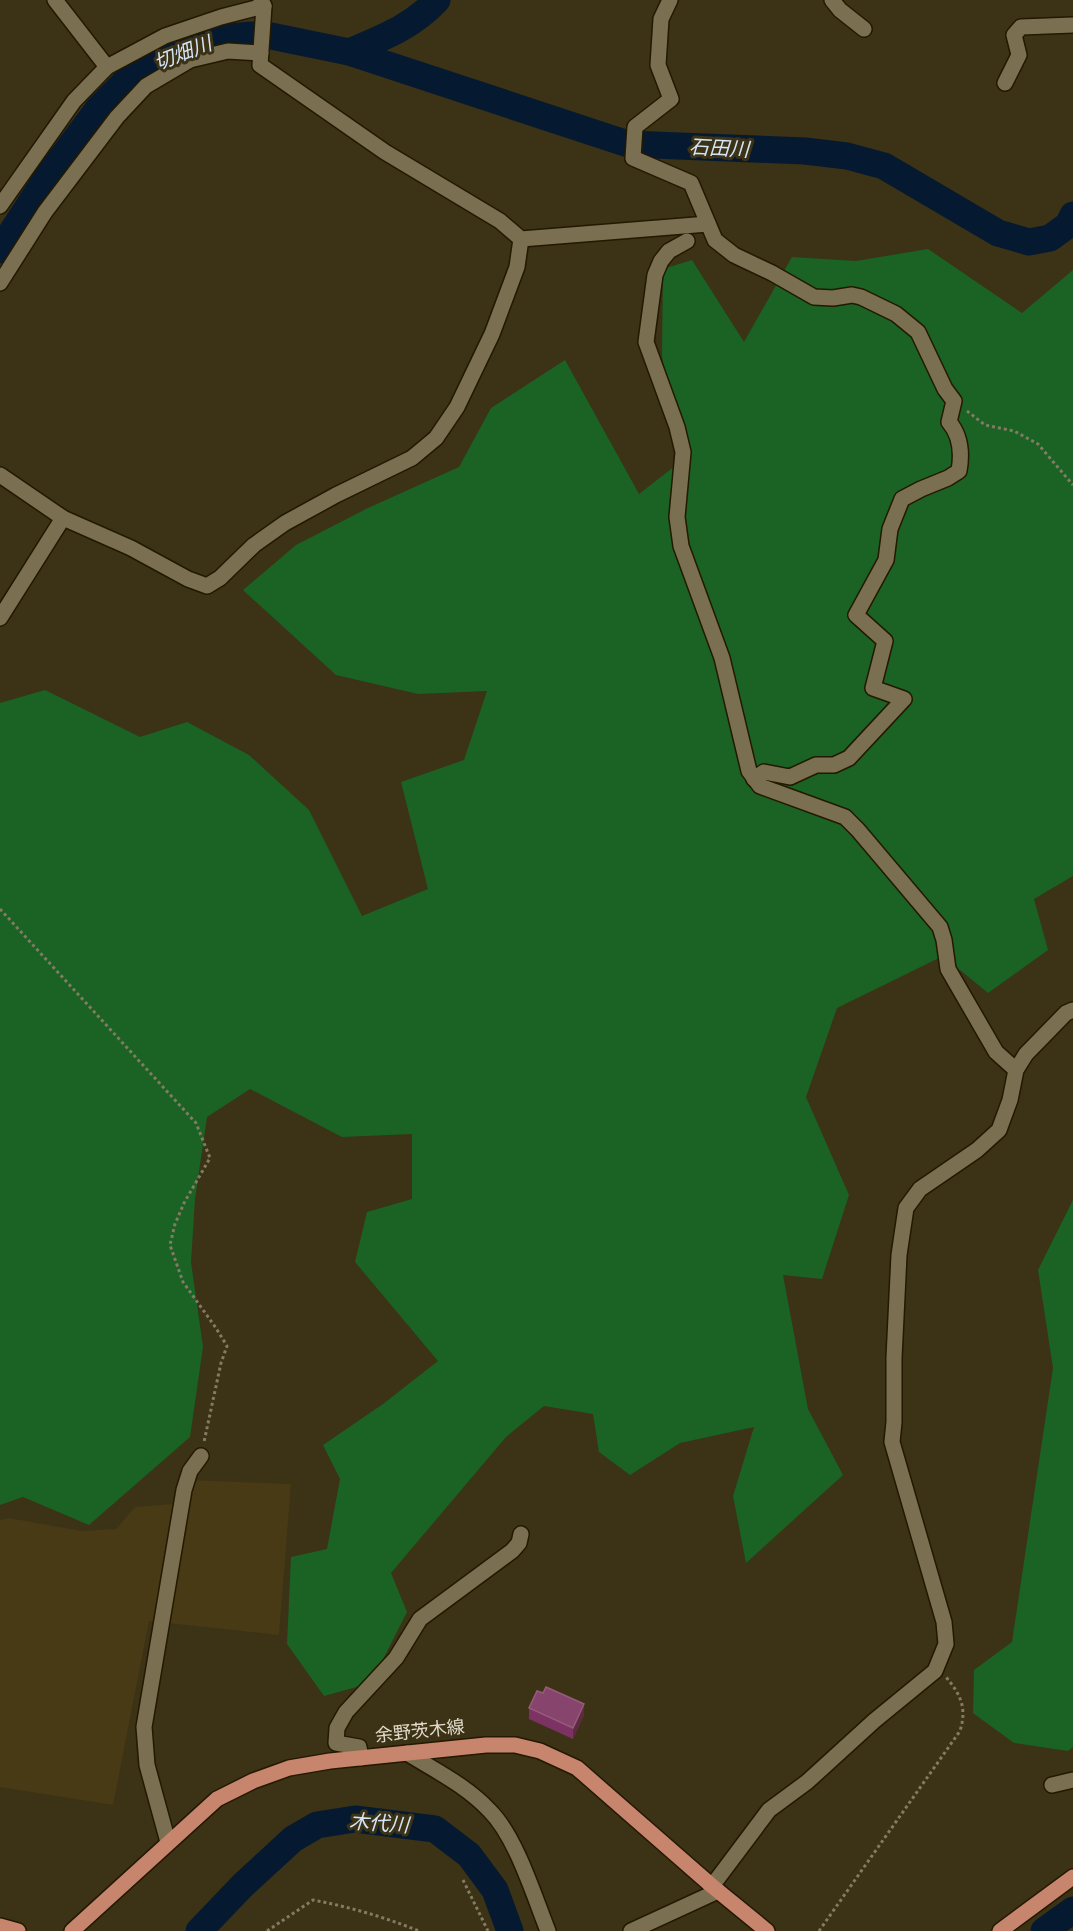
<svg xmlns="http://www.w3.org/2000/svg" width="1073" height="1931" font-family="'Alegreya Sans','Noto Sans JP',sans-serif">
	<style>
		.built { fill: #473a15 }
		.green { fill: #1a6325 }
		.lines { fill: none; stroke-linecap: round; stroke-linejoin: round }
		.river { stroke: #051a30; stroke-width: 27 }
		.minor-casing { stroke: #231900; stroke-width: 18 }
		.major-casing { stroke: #231900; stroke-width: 18 }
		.path { stroke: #837b64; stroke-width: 3; stroke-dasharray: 3 3; stroke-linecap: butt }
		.minor { stroke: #7b6f51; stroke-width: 15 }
		.major { stroke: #c8856d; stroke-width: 15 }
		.wall { fill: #7c3262 }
		.shaded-wall { fill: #5e2a3f }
		.building { fill: #87446d; stroke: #955b7b; stroke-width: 1.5 }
		.labels { text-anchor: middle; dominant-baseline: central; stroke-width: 6; stroke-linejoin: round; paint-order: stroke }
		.street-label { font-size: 18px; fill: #e0d9c9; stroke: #3c3216 }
		.water-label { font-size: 20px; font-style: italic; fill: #d4e5f8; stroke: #3c3216 }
	</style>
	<rect width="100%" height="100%" fill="#3c3216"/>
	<path class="built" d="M189,1480L291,1484L279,1635L149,1621L113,1805L0,1787V1520L9,1518L82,1531L116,1529L135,1507L174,1504Z"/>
	<g class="green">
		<path d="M928,249L1022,313L1073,270V876L1034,899L1048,950L988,993L943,956L837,1008L806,1097L849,1195L822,1279L783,1275L808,1409L843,1475L746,1563L733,1496L754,1427L680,1443L630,1475L599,1452L593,1414L544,1406L506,1437L391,1573L407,1612L371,1683L324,1696L287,1644L291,1557L327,1549L340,1479L323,1445L383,1404L438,1361L355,1262L367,1212L412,1199V1134L342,1137L250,1089L207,1117L195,1199L191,1262L203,1347L190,1437L89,1525L23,1497L0,1505V703L45,690L140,737L187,722L249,755L309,810L362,916L428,889L401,782L464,760L487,691L418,694L336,675L243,590L296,545L368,508L459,467L491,408L565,360L639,494L680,462L662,356L663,269L692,260L744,342L792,257L856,261Z"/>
		<path d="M1073,1200V1747L1068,1751L1014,1743L973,1713L974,1670L1012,1642L1053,1368L1038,1270Z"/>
	</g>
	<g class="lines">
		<g class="river">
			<path d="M349,52C382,38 412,27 437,0"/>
			<path d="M0,250L48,176L98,109L127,80L155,63L231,37L251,35L271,36L349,52L628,144L805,151L847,156L884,166L998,233L1029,242L1050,238L1068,225L1073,215"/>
			<path d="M199,1931L243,1885L293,1839L317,1825L355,1819L435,1829L469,1855L495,1890L510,1931"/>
			<path d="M1044,1931L1073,1910"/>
		</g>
		<defs>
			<g id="minor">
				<path d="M55,0L107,67"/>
				<path d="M261,0L264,6L260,65L385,152L500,221L521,239L708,224"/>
				<path d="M670,0L661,19L658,65L671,99L635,127L633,158L691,183L715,240L734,255L772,273L814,297L833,298L852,295L861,297L896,314L918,332L945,389L954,401L949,422C961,436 962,454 959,471L948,478L921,489L902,499L890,529L886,560L856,615L885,641L873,688L904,699L849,758L834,765H816L790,777L764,772L754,779"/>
				<path d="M832,0L840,10L864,29"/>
				<path d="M1005,83L1019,55L1014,35L1021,27L1073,25"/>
				<path d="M0,206L74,101L107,67L165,36L221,17L264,6"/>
				<path d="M687,241L669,251L661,261L655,275L646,342L677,427L683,452L677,517L681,546L722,658L749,771L760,786L845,817L858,830L940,927L944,940L948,969L996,1052L1016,1070"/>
				<path d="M0,283L45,212L117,117L146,86L190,60L228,51L261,53"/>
				<path d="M0,475L63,518L131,548L188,579L207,586L220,578L254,545L285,523L336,495L412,458L436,438L457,407L492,334L517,267L521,239"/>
				<path d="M0,618L63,518"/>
				<path d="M407,1753C436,1771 467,1786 490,1811C516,1837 534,1896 548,1931"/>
				<path d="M361,1758L359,1747L336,1743L337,1728L346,1712L396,1658L420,1619L512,1551L519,1543L521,1534"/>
				<path d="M1052,1785L1073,1780"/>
				<path d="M168,1842L147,1765L144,1727L184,1490L190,1471L201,1456"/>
				<path d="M712,1886L769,1810L807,1782L874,1721L935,1671L946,1644L944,1622L892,1442L894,1422V1358L899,1255L906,1208L920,1189L977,1150L999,1130L1010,1100L1016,1070L1026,1054L1066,1013L1073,1010"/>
				<path d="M631,1931L718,1891"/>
			</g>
			<g id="major">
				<path d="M0,1926L18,1931"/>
				<path d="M72,1931L217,1799L253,1781L289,1768L330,1761L486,1745H515L540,1751L577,1768L712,1886L767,1931"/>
				<path d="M1000,1931L1073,1877"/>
			</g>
		</defs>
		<use href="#minor" class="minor-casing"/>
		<use href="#major" class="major-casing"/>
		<g class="path">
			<path d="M967,411L985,425L1014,431L1038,444L1073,485"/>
			<path d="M0,909L196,1123L210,1158L184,1203L175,1224L170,1245L183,1282L216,1328L227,1346L221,1363L204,1442"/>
			<path d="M463,1880L488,1931"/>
			<path d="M267,1931L313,1900C350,1907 384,1917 419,1931"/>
			<path d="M819,1931L960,1731C967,1708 961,1695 946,1677"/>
		</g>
		<use href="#minor" class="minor"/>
		<use href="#major" class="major"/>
	</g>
	<path class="wall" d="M529,1708L584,1715L573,1739L529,1719Z"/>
	<path class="shaded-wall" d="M584,1704V1715L573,1739V1728Z"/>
	<path class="building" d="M546,1687L584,1704L573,1728L529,1708L537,1691L543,1693Z"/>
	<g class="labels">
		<g class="street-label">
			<text transform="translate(420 1732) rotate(-6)">余野茨木線</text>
		</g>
		<g class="water-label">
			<text transform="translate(183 54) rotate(-21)">切畑川</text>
			<text transform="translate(719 149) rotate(3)">石田川</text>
			<text transform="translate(379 1824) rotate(4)">木代川</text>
		</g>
	</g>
</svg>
